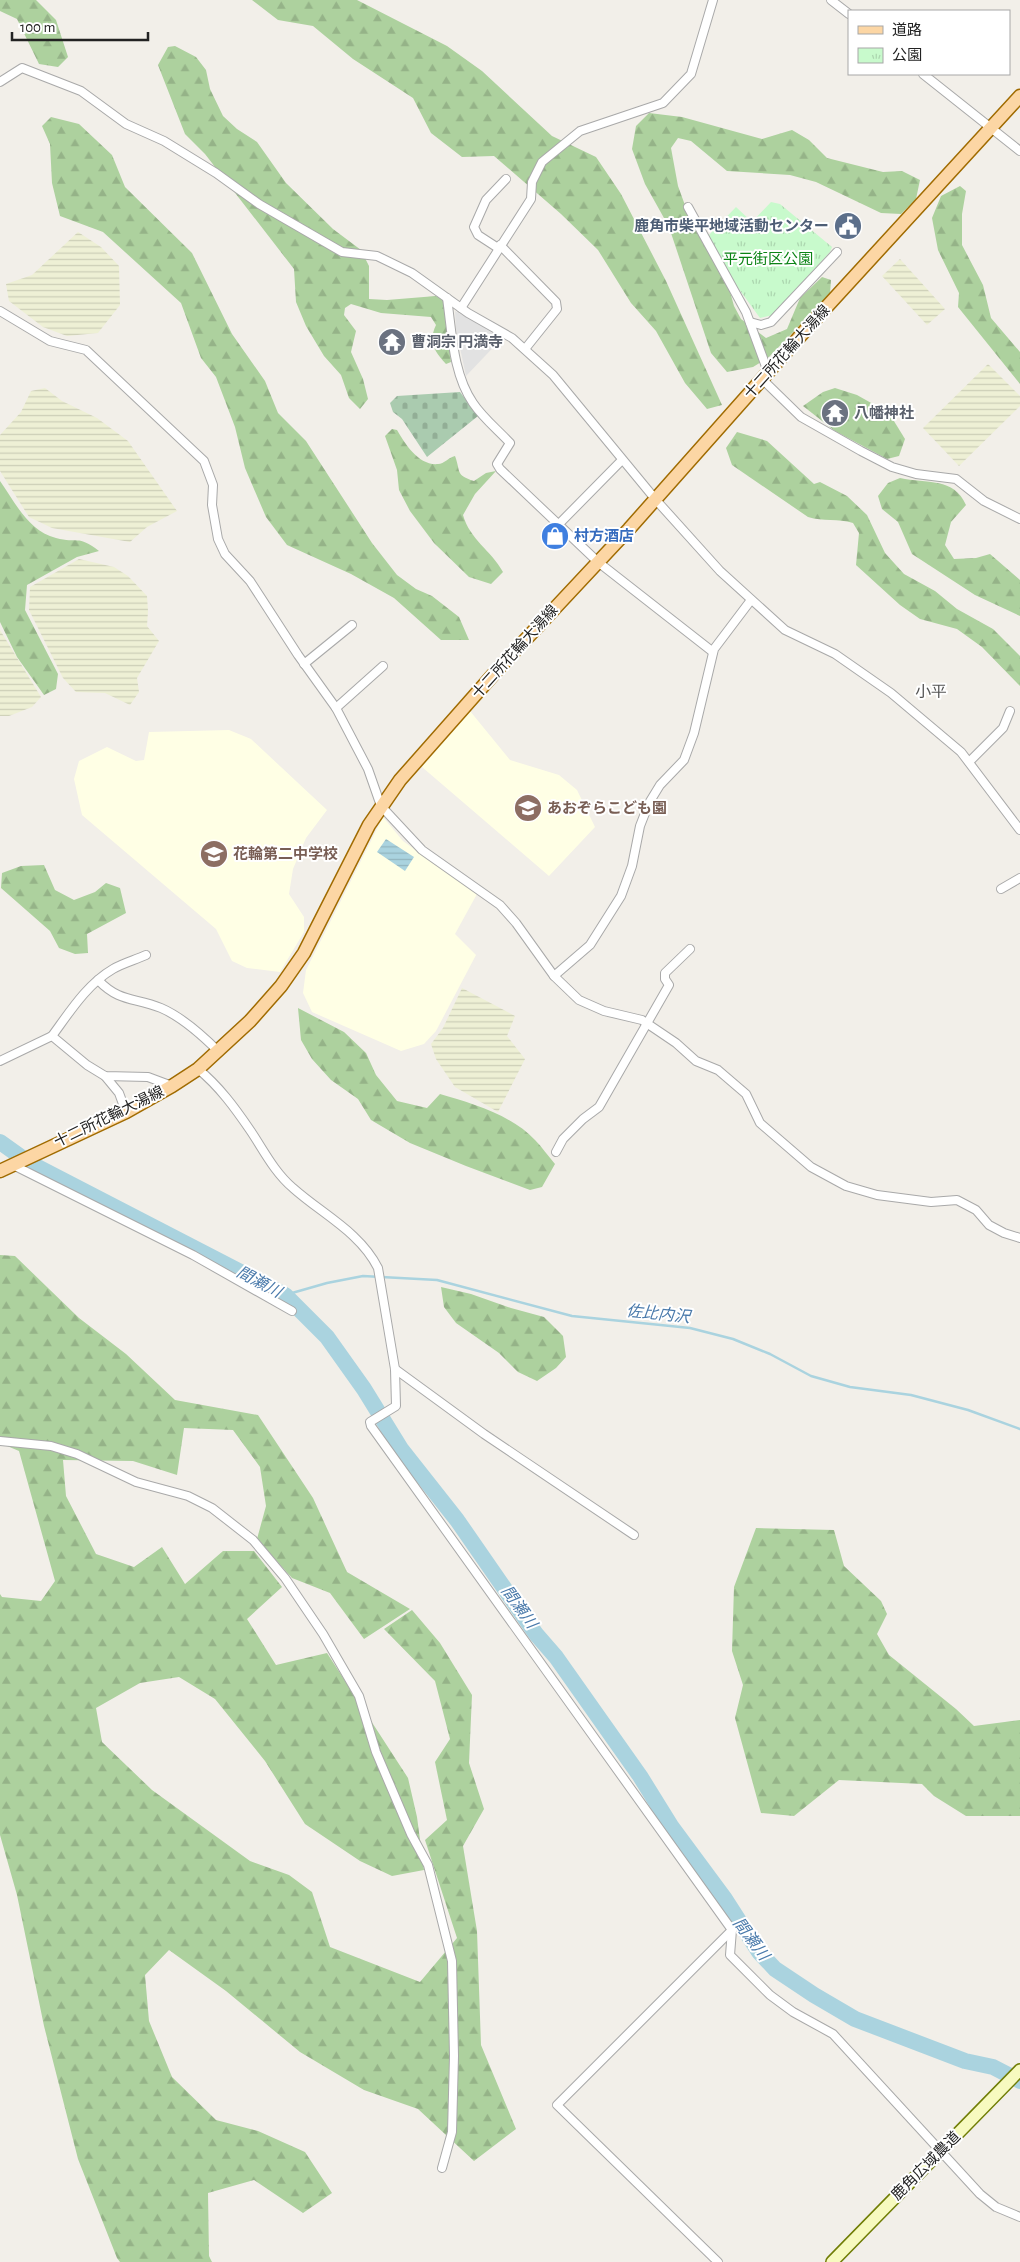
<svg xmlns="http://www.w3.org/2000/svg" width="1020" height="2262" font-family="'Alegreya Sans','Noto Sans JP',sans-serif">
	<style>
		.education { fill: #ffffe5 }
		.farmland { fill: url(#farmland-rules) }
		.forest { fill: url(#forest-firs) }
		.cemetery { fill: url(#cemetery-stones) }
		.park { fill: url(#park-tufts) }
		.parking { fill: #e2e2e2 }
		.water { fill: url(#water-rules) }
		.lines { fill: none; stroke-linecap: round; stroke-linejoin: round }
		.stream { stroke: #aad3df; stroke-width: 2.5 }
		.river { stroke: #aad3df; stroke-width: 16 }
		.street-casing { stroke: #a9a9a9; stroke-width: 10 }
		.secondary-casing { stroke: #707d05; stroke-width: 14 }
		.primary-casing { stroke: #a06b00; stroke-width: 15 }
		.street { stroke: #fff; stroke-width: 8 }
		.secondary { stroke: #f7fabf; stroke-width: 11 }
		.primary { stroke: #fcd6a4; stroke-width: 12 }
		.labels { text-anchor: middle; dominant-baseline: central; stroke-width: 4; stroke-linejoin: round; paint-order: stroke }
		.service-label { font-size: 15px; font-weight: bold; fill: #4e5e75; stroke: #fff; text-anchor: end }
		.park-label { font-size: 15px; fill: #0c8416; stroke: #fff }
		.worship-label { font-size: 15px; font-weight: bold; fill: #5b616d; stroke: #fff; text-anchor: start }
		.street-label { font-size: 15px; fill: #222; stroke: #fff }
		.shop-label { font-size: 15px; font-weight: bold; fill: #366cbe; stroke: #fff; text-anchor: start }
		.education-label { font-size: 15px; font-weight: bold; fill: #785e54; stroke: #fff; text-anchor: start }
		.neighbourhood-label { font-size: 16px; fill: #555; stroke: #fff }
		.water-label { font-size: 16px; font-style: italic; fill: #4a7aab; stroke: #fff }
	</style>
	<defs>
		<pattern id="farmland-rules" width="6" height="5" patternUnits="userSpaceOnUse" patternTransform="scale(1.25)"><rect width="6" height="5" fill="#eef0d5"/><path d="M0 2.5h6" fill="none" stroke="#ccceb7"/></pattern>
		<pattern id="forest-firs" width="22" height="20" patternUnits="userSpaceOnUse" patternTransform="scale(1.25)"><rect width="22" height="20" fill="#add19e"/><path d="M5 1l3.5 6h-7zM16 11l3.5 6h-7z" fill="#95b388"/></pattern>
		<pattern id="cemetery-stones" width="16" height="16" patternUnits="userSpaceOnUse" patternTransform="scale(1.25)"><rect width="16" height="16" fill="#aacbaf"/><path d="M2 7V4a2 2 0 0 1 4 0v3zM10 15v-3a2 2 0 0 1 4 0v3z" fill="#92ae96"/></pattern>
		<pattern id="park-tufts" width="24" height="20" patternUnits="userSpaceOnUse" patternTransform="scale(1.25)"><rect width="24" height="20" fill="#c8facc"/><path d="M3 7l-1-3M5 7V3M7 7l1-3M15 17l-1-3M17 17v-4M19 17l1-3" fill="none" stroke="#acd6af"/></pattern>
		<pattern id="water-rules" width="6" height="5" patternUnits="userSpaceOnUse" patternTransform="scale(1.25)"><rect width="6" height="5" fill="#aad3df"/><path d="M0 2.5h6" fill="none" stroke="#92b5bf"/></pattern>
	</defs>
	<rect width="100%" height="100%" fill="#f2efe9"/>
	<g class="education">
		<path d="M470,711L510,760L559,775L577,790L595,827L549,876L422,767Z"/>
		<path d="M229,730L251,739L327,810L306,838L293,869L289,894L304,917V932L280,972L247,968L232,961L216,929L82,815L74,779L79,761L107,747L136,761L144,760L149,732Z"/>
		<path d="M383,817L403,841L477,894L455,934L476,955L436,1031L424,1044L401,1051L312,1012L303,993L306,970Z"/>
	</g>
	<g class="farmland">
		<path d="M78,232L101,247L119,266L120,305L98,333L67,336L43,327L9,301L6,284L32,275Z"/>
		<path d="M900,259L945,309L927,325L882,276Z"/>
		<path d="M988,364L1020,396V406L959,466L923,428Z"/>
		<path d="M45,388L62,401L97,418L128,441L177,511L147,527L130,542L52,528L29,517L0,471V435L21,412L31,391Z"/>
		<path d="M79,559L114,567L128,576L147,596L148,611L147,626L159,641L137,678L139,692L130,705L105,693L76,692L63,678L29,610L30,587Z"/>
		<path d="M0,630L41,697L32,707L9,716H0Z"/>
		<path d="M462,988L515,1016L507,1036L525,1059L498,1112L455,1087L436,1059L431,1044L443,1028Z"/>
	</g>
	<g class="forest">
		<path d="M0,0H36L56,20L68,57L58,67L39,64L17,19L0,11Z"/>
		<path d="M252,0H357L447,46L482,71L552,136L596,157L621,194L666,281L722,405L707,409L685,383L656,331L631,303L598,250L561,214L494,156L462,157L431,133L413,98L353,59L313,26L278,20Z"/>
		<path d="M175,46L196,57L206,70L210,89L223,116L237,129L257,142L286,183L333,229L361,250L369,266V299L387,300L436,296L445,301L451,362L446,364C434,351 428,342 436,325L431,317L381,313L351,304L345,308L344,315L356,331L351,352L363,379L368,399L360,409L349,398L341,375L324,356L306,326L296,302L294,269L205,154L185,134L158,65L168,47Z"/>
		<path d="M649,113L682,117L762,139L792,130L809,140L827,158L883,172L902,171L920,180L916,199L901,214L881,213L816,182L790,175L727,171L691,141L678,138L671,148L678,186L686,208L724,270L734,306L741,319L766,338L787,329L800,298L822,277L831,280L830,294L769,357L753,367L727,372L711,353L669,227L645,184L632,149L636,126Z"/>
		<path d="M51,117L79,124L112,155L125,187L192,253L232,334L265,381L278,413L306,441L372,543L397,575L416,589L432,596L459,617L469,640H441L394,598L351,574L287,545L266,517L245,468L235,427L216,377L201,358L181,303L103,232L60,216L52,183L50,144L42,126Z"/>
		<path d="M960,186L966,191L962,214V245L983,285L991,318L1020,352V384L958,307L959,293L938,250L932,218L941,196Z"/>
		<path d="M835,388L857,395L889,413L905,439L899,456L887,459L835,431L803,406L823,392Z"/>
		<path d="M392,429L397,430C405,444 419,466 438,464C444,464 449,457 455,456C461,472 455,475 474,481L486,473L496,471L475,494L463,515C470,540 491,550 503,572L491,584L469,577L434,543L410,511L399,490L397,470L385,436Z"/>
		<path d="M737,432L767,441L814,484L820,482L847,496L867,515L885,553L904,574L935,591L957,609L993,629L1020,656V686L982,647L957,629L920,619L900,605L856,565L859,533L853,523C838,518 823,522 808,517L732,465L726,448Z"/>
		<path d="M900,478C927,484 954,477 966,505L951,522L945,545L954,559L976,558L990,554L1020,580V616L975,595L912,554L898,522L882,509L878,496L888,483Z"/>
		<path d="M0,481C15,502 28,531 56,538C78,544 77,534 99,551L77,557L27,585L25,610L58,674L56,689L44,695L17,657L0,622Z"/>
		<path d="M44,865L55,890L74,900L95,892L106,883L120,888L126,913L87,934L88,953L75,954L59,948L50,931L1,888L2,873L21,866Z"/>
		<path d="M298,1008L344,1032L366,1053L376,1075L397,1101L427,1108L440,1094C471,1103 512,1115 535,1140C542,1147 548,1156 555,1164L542,1187L530,1190L466,1166L410,1143L371,1120L358,1099L331,1080L312,1059L301,1040Z"/>
		<path d="M0,1255L15,1256L79,1318L126,1354L175,1400L258,1415L313,1498L347,1572L410,1609L364,1639L330,1593L292,1578L257,1539L266,1506L260,1467L233,1430L184,1428L177,1475L133,1461L63,1460L66,1496L96,1554L134,1567L162,1547L185,1584L223,1551H254L282,1587L247,1619L276,1665L327,1653L408,1778L417,1817L424,1870L392,1876L360,1861L305,1824L265,1761L215,1699L179,1677L140,1683L96,1708L102,1742L152,1790L250,1861L289,1875L312,1892L330,1947L420,1982L457,1938L425,1840L447,1820L435,1762L450,1739L435,1681L384,1629L412,1610L440,1643L472,1695L469,1763L484,1809L463,1846L477,1931L481,2045L516,2129L474,2161L418,2109L364,2090L300,2052L226,1991L169,1950L145,1975L149,2021L172,2077L216,2120L258,2131L305,2152L332,2193L303,2213L254,2180L208,2193L209,2256L212,2262H120L117,2258L78,2159L44,2026L17,1895L0,1835V1594L2,1597L41,1601L55,1581L19,1451L0,1443Z"/>
		<path d="M441,1287L471,1294L511,1308L544,1317L563,1336L566,1357L556,1368L537,1381L518,1372L499,1353L456,1323L444,1307Z"/>
		<path d="M756,1528L834,1530L844,1566L881,1601L887,1614L877,1634L889,1655L956,1709L974,1726L1020,1720V1816H966L934,1796L922,1784L839,1780L794,1816L761,1813L735,1718L743,1685L732,1651L734,1587Z"/>
	</g>
	<path class="cemetery" d="M460,392L478,416L427,457L402,419L393,412L390,403L397,396Z"/>
	<path class="park" d="M771,202L780,204L832,247L830,252L773,315L760,318L736,285L707,237L736,207L752,222Z"/>
	<path class="parking" d="M455,311L504,336L466,376L456,329Z"/>
	<path class="water" d="M386,839L414,857L405,871L377,852Z"/>
	<g class="lines">
		<path class="stream" d="M285,1295L327,1283L363,1276L437,1280L572,1316L690,1328L733,1339L770,1354L811,1376L850,1387L911,1395L968,1410L1020,1429"/>
		<path class="river" d="M0,1142L28,1162L285,1295L327,1337L364,1389L401,1449L457,1520L536,1634L556,1657L640,1776L671,1826L725,1899L759,1952L775,1969L814,1995L855,2019L965,2061L993,2067L1020,2081"/>
		<defs>
			<g id="street">
				<path d="M831,0L849,14"/>
				<path d="M923,74L1020,151"/>
				<path d="M0,82L22,68L81,91L126,124L164,141L216,173L259,204L342,252L377,256L412,273L468,313L512,338L553,375L656,500L720,571L785,630L835,654L891,693L961,752L1020,830"/>
				<path d="M688,207L746,312L768,372"/>
				<path d="M500,245L556,302L557,309L525,349"/>
				<path d="M498,248L478,235L474,227L486,200L506,179"/>
				<path d="M447,298C452,333 453,374 473,403C483,418 498,430 510,443L497,464L500,469L598,562L713,652"/>
				<path d="M461,308L531,199L532,182L542,162L580,131L663,103L691,74L713,0"/>
				<path d="M0,311L50,341L86,350L204,461L213,485L212,505L218,539L225,554L250,581L298,655L336,708L368,769L381,806L422,850L500,905L516,923L554,976L579,1000L604,1011L642,1020L676,1043L696,1061L718,1070L746,1094L760,1123L811,1167L846,1186L877,1195L931,1202L957,1200L976,1210L989,1225L1004,1233L1020,1238"/>
				<path d="M750,322L761,325L771,322L837,252"/>
				<path d="M762,379L801,417L861,451L892,467L916,474L956,479L984,501L1020,519"/>
				<path d="M558,525L622,460"/>
				<path d="M304,664L352,625"/>
				<path d="M336,708L383,666"/>
				<path d="M969,762L1003,728L1010,711"/>
				<path d="M1001,889L1020,878"/>
				<path d="M554,976L590,945L621,896L632,866L640,826L649,803L660,785L684,760L694,733L714,649L751,600"/>
				<path d="M98,980C120,1003 135,997 161,1008C182,1017 202,1035 219,1052"/>
				<path d="M52,1036C69,1013 87,984 113,969C123,963 135,960 146,955"/>
				<path d="M0,1061L52,1036L87,1065L105,1076L148,1077L172,1086"/>
				<path d="M198,1069C219,1086 235,1108 250,1130C263,1149 274,1172 293,1188C322,1214 360,1232 378,1268L395,1369L396,1406L370,1422L371,1426L732,1930L730,1955L770,1995L793,2012L833,2034L980,2194L996,2207L1020,2217"/>
				<path d="M105,1076L119,1093L126,1112"/>
				<path d="M556,1152L563,1139L583,1119L599,1107L669,985L665,979V973L690,949"/>
				<path d="M13,1165L193,1255L292,1311"/>
				<path d="M395,1369L484,1434L634,1535"/>
				<path d="M0,1441L51,1446L77,1454L136,1482L188,1496L212,1508L253,1540L285,1578L323,1634L359,1696L376,1752L411,1834L428,1865L452,1961L454,2056L452,2132L442,2168"/>
				<path d="M718,2262L557,2105L732,1930"/>
			</g>
			<path id="secondary" d="M832,2262L1020,2070"/>
			<path id="primary" d="M0,1171L126,1112L172,1086L198,1069L250,1021L281,986L304,953L369,825L400,780L499,668L629,529L810,325L1020,96"/>
		</defs>
		<use href="#street" class="street-casing"/>
		<use href="#secondary" class="secondary-casing"/>
		<use href="#primary" class="primary-casing"/>
		<use href="#street" class="street"/>
		<use href="#secondary" class="secondary"/>
		<use href="#primary" class="primary"/>
	</g>
	<defs>
		<symbol id="civic-disc" viewBox="-11 -11 22 22"><circle r="9.5" fill="#5c6f8a" stroke="#fff"/><path d="M-.6-6.5H3V-4.5H.6V-3L4-1V1h2V6H-6V1h2V-1L-.6-3ZM-1.2 2.5V6h2.4V2.5Z" fill="#fff"/></symbol>
		<symbol id="temple-disc" viewBox="-11 -11 22 22"><circle r="9.5" fill="#6b7280" stroke="#fff"/><path d="M0-6L5-2H3V0L6.5 2.5H4V6H1.5V3h-3V6H-4V2.5H-6.5L-3 0V-2H-5Z" fill="#fff"/></symbol>
		<symbol id="shop-disc" viewBox="-11 -11 22 22"><circle r="9.5" fill="#3f7fe0" stroke="#fff"/><path d="M-5-2.5h2.3a2.7 3.5 0 0 1 5.4 0H5L5.5 6h-11ZM-1.5-2.5h3a1.5 2.3 0 0 0-3 0Z" fill="#fff"/></symbol>
		<symbol id="school-disc" viewBox="-11 -11 22 22"><circle r="9.5" fill="#8d6e63" stroke="#fff"/><path d="M0-5L7-2L0 1L-7-2ZM-4 1L0 2.5L4 1V4Q0 6-4 4Z" fill="#fff"/></symbol>
	</defs>
	<g fill-rule="evenodd">
		<use href="#civic-disc" x="832" y="210" width="32" height="32"/>
		<use href="#temple-disc" x="376" y="326" width="32" height="32"/>
		<use href="#temple-disc" x="819" y="397" width="32" height="32"/>
		<use href="#shop-disc" x="539" y="520" width="32" height="32"/>
		<use href="#school-disc" x="512" y="792" width="32" height="32"/>
		<use href="#school-disc" x="198" y="838" width="32" height="32"/>
	</g>
	<g class="labels">
		<g class="service-label">
			<text x="829" y="226">鹿角市柴平地域活動センター</text>
		</g>
		<g class="park-label">
			<text x="768" y="259">平元街区公園</text>
		</g>
		<g class="worship-label">
			<text x="411" y="342">曹洞宗 円満寺</text>
			<text x="854" y="413">八幡神社</text>
		</g>
		<g class="street-label">
			<text transform="translate(787 352) rotate(-48)">十二所花輪大湯線</text>
			<text transform="translate(515 652) rotate(-48)">十二所花輪大湯線</text>
			<text transform="translate(109 1117) rotate(-26)">十二所花輪大湯線</text>
			<text transform="translate(926 2166) rotate(-45)">鹿角広域農道</text>
		</g>
		<g class="shop-label">
			<text x="574" y="536">村方酒店</text>
		</g>
		<g class="education-label">
			<text x="547" y="808">あおぞらこども園</text>
			<text x="233" y="854">花輪第二中学校</text>
		</g>
		<g class="neighbourhood-label">
			<text x="931" y="692">小平</text>
		</g>
		<g class="water-label">
			<text transform="translate(259 1282) rotate(28)">間瀬川</text>
			<text transform="translate(658 1314) rotate(6)">佐比内沢</text>
			<text transform="translate(519 1607) rotate(54)">間瀬川</text>
			<text transform="translate(751 1939) rotate(53)">間瀬川</text>
		</g>
	</g>
	<rect x="848" y="10" width="162" height="65" fill="#ffffff" stroke="#a7a7a7"/>
	<rect x="858" y="26" width="25" height="8" fill="#fcd6a4" stroke="#a7a7a7"/>
	<text x="892" y="35" font-size="15" fill="#222222">道路</text>
	<rect x="858" y="48" width="25" height="15" fill="url(#park-tufts)" stroke="#a7a7a7"/>
	<text x="892" y="60" font-size="15" fill="#222222">公園</text>
	<path d="M12 32v8h136v-8" fill="none" stroke="#222222" stroke-width="2.5"/>
	<text x="20" y="32" font-size="15" fill="#222222" stroke="#ffffff" stroke-width="4" paint-order="stroke">100 m</text>
</svg>
